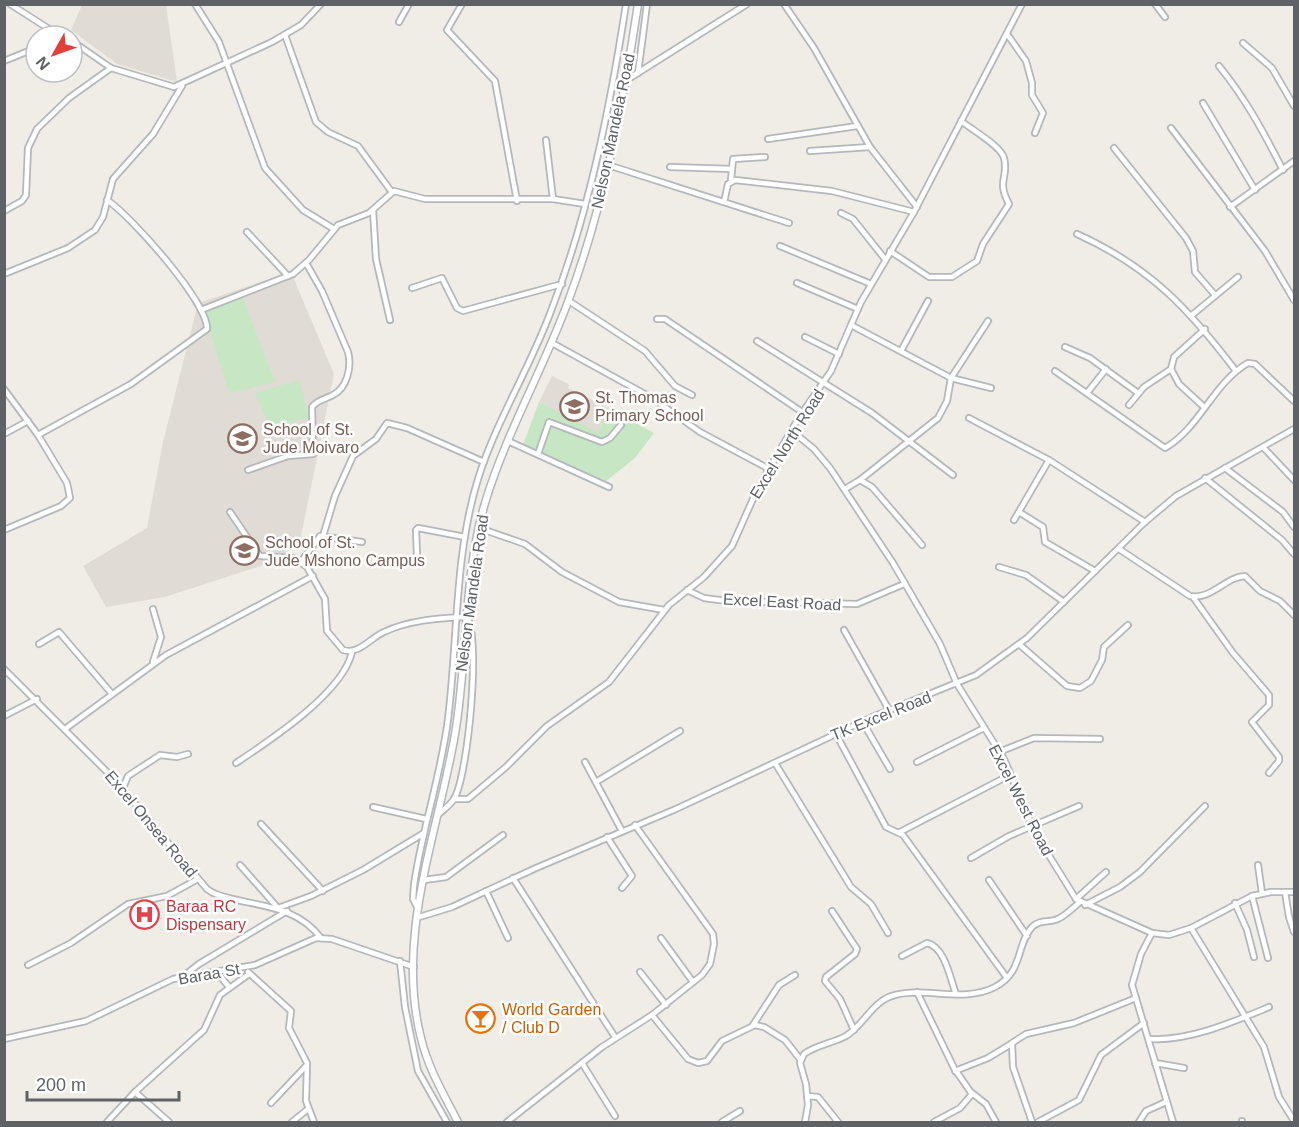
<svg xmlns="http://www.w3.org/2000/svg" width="1299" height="1127" font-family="Arial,sans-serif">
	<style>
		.education { fill: #e0dcd5 }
		.green { fill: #c6e6c4 }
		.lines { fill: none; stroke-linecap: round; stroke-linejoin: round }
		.minor-casing { stroke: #b4b7bb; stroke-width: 8 }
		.tertiary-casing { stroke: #b4b7bb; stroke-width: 8 }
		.secondary-casing { stroke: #b3b6ba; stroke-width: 9 }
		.minor { stroke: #fff; stroke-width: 4.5 }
		.tertiary { stroke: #fff; stroke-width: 5 }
		.secondary { stroke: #fff; stroke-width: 6 }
		.labels { text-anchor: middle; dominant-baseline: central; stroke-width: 5; stroke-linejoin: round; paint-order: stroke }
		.street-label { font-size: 16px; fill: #5e6266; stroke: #fff }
		.education-label { font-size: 16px; fill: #785e54; stroke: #fff; text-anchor: start }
		.health-label { font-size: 16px; fill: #be3a42; stroke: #fff; text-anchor: start }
		.food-label { font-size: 16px; fill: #c56008; stroke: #fff; text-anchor: start }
	</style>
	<rect width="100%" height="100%" fill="#f0ede7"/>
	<g class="education">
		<path d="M82,5H166L177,82L117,64L71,30Z"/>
		<path d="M291,272L334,374L299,546L261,566L165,597L106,607L83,566L147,528L163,442L198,303Z"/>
		<path d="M552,376L569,384L568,388L610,409L598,433L539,402Z"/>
	</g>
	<g class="green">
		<path d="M241,293L275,382L229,393L203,309Z"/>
		<path d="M299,380L310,418L270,426L255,393Z"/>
		<path d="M539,402L598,432L610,409L654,433L635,458L606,481L523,445Z"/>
	</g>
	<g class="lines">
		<defs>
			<g id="minor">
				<path d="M10,4L60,36"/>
				<path d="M195,4L219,42L265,168L303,210L334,229"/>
				<path d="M462,4L447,30L495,81L517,201"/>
				<path d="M784,4L814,48L870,147L917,207"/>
				<path d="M1155,4L1165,17"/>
				<path d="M399,22L409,4"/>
				<path d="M1007,34L1026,61L1032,83V95L1043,113L1035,133"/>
				<path d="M285,35L316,122L328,132L358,146L391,191"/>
				<path d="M72,41L111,68L174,87L272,42L301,25L321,4"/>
				<path d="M1243,43L1272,68L1294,106"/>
				<path d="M4,61L36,48"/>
				<path d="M1219,66C1246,99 1264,133 1283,170"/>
				<path d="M638,73L647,4"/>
				<path d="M1203,103L1255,190"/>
				<path d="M1171,128L1265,251L1294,300"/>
				<path d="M768,139L857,126"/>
				<path d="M546,140L553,199"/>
				<path d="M1114,148L1186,238L1193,251L1195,272L1215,295"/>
				<path d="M810,151L870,147"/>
				<path d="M608,165L789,223"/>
				<path d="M670,167L732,169"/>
				<path d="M731,180L733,159L765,157"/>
				<path d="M724,202L728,184L735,180L832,191L914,212"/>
				<path d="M1230,207L1294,161"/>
				<path d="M373,210L376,259L390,320"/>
				<path d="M4,211L22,201L26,195L28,148L37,129L69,98L111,68"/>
				<path d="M841,213L853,219L885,259"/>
				<path d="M247,232L288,276"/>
				<path d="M1077,234C1150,267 1189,309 1236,371"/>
				<path d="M780,246L871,284"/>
				<path d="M890,251L929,277H952L977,261L983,244L1009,204C996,180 1009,178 1004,158C1001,146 971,129 961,121"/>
				<path d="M4,274L68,248L95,230L103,217L113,179L153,134L182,86"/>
				<path d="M797,283L858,309"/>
				<path d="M412,288L442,278L457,308L463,311L562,284"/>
				<path d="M569,301L645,351L675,386L692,395"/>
				<path d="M201,310L293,274L309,260L338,225L369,213L394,191L425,199H553L585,204"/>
				<path d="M1192,315L1238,277"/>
				<path d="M657,319H665L802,412"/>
				<path d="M851,325L951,378L991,388"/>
				<path d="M805,337L839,354"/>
				<path d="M757,341L872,413L953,475"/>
				<path d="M552,343L652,398L700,432L769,469"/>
				<path d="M1065,347L1090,358L1138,393"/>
				<path d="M901,351L928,301"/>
				<path d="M1055,371L1165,448C1200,428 1213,383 1248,363L1255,364L1294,401"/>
				<path d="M4,389L38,435"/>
				<path d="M1087,393L1106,369"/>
				<path d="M1129,405L1144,387L1171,369"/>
				<path d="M1204,407L1179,384L1171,369L1174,357L1205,329"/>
				<path d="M969,418L1049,460L1145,522"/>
				<path d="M792,431L814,449L830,468L893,563L940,644L957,684L1004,759L1035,833L1076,899L1152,933L1169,935L1191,928L1252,896L1271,892H1294"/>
				<path d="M4,434L28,421"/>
				<path d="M508,441L609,487"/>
				<path d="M1263,447L1294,480"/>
				<path d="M538,454L549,422L602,442L610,438L621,425"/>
				<path d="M1225,468L1283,512L1294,527"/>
				<path d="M248,470L288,456L313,454L312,407C317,400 326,399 333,395C347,388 352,367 348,352L322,291L306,263"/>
				<path d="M1205,478L1282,540L1294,554"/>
				<path d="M860,480L872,487L922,545"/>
				<path d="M845,489L860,480L938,418L947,401L951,378L988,321"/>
				<path d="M230,512L260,556L294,558L307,567L325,599L327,631L343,650C359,655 370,638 384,632C409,620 440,618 467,617C481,640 468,772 455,797C452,804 444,809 439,814"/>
				<path d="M1019,512L1043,527L1045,542L1095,571"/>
				<path d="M1014,520L1049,460"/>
				<path d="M479,528L525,544L562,572L619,602L664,610"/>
				<path d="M4,530L61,506L70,498L67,483L38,435L131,384L207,329C208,302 130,215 107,200"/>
				<path d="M323,536L335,496L353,456L376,439L387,423L407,428L484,462"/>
				<path d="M1119,549L1190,596C1212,600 1225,577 1245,576L1260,591L1280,601L1294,615"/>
				<path d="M417,555L416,530L418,528L465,537"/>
				<path d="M301,562L320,536L362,542"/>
				<path d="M999,567L1026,575L1064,602"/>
				<path d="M687,590L704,598L727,601L857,604L904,584"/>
				<path d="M1193,597L1233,653L1269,695V705L1252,722L1279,757V761L1269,773"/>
				<path d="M153,609L161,637L153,662"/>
				<path d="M844,630L889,710"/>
				<path d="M39,644L59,632L112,694"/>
				<path d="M1020,645L1067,686L1080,688L1091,681L1102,660L1104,647L1128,625"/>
				<path d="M4,669L115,780L207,889C214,895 224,897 233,899C266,907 298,908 321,938"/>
				<path d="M4,716L37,699"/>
				<path d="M862,721L890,769"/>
				<path d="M65,729L166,655L313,576"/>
				<path d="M836,734L886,827L903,835L1007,978"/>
				<path d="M999,752L1034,738L1100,739"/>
				<path d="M585,762L622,831"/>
				<path d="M917,762L984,728"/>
				<path d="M236,763C269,741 343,693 352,652"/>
				<path d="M775,763L851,887L871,904L888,933"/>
				<path d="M596,782L680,731"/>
				<path d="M123,788L128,776L160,755L177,757L188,754"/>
				<path d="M454,799H468L506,767L547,726L609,682L669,605L704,577L732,546L757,490L798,419L831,371L861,302L914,212L1022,4"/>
				<path d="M373,807L426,819"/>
				<path d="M261,824L323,891"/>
				<path d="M900,832L1010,775"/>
				<path d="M607,837L632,876L622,888"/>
				<path d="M971,858L1009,836L1079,806"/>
				<path d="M240,865L278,908L311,896L363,870L424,833"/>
				<path d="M1258,865L1262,893"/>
				<path d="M513,878L615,1037"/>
				<path d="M424,880L446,877L503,835"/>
				<path d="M989,880L1027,936"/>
				<path d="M486,891L508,938"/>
				<path d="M1285,892L1289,917L1294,932"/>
				<path d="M1252,896L1268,958"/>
				<path d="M1076,899L1106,872"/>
				<path d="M1235,903L1247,930L1254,957"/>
				<path d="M1085,905L1120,887L1140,872L1205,806"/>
				<path d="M418,909L413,899L414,885C422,829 441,776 448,719C458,640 454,557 478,479C496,421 530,368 551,311C589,213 610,108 626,4"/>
				<path d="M832,911L857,949L855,954L826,977L825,981L840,999L854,1030"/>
				<path d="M416,918L452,907L536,868L676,809L870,718L976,675L1027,638L1145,522L1176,496L1294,429"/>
				<path d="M1191,928L1264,1047L1279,1097L1294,1121"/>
				<path d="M1152,933L1141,954L1132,985L1173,1122"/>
				<path d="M661,938L693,982"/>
				<path d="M902,956L927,943C945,947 950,978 956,994"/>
				<path d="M400,961L405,1007L418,1071L447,1122"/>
				<path d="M28,965L71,943L128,904L167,896L196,880"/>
				<path d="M216,971L229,987"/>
				<path d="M248,972L291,1011L289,1028L307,1063L306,1101L314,1122"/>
				<path d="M640,972L666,1005"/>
				<path d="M185,975L199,964L287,911"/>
				<path d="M917,992L954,1068L972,1094L960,1108L934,1122"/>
				<path d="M652,1015L688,1059L698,1063L707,1061L722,1041L755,1025L764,1027L785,1040L800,1059"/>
				<path d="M753,1025L779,985L795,975"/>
				<path d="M4,1039L86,1021L173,979L255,965L316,938L332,939L414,967"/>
				<path d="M1150,1039C1190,1041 1233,1022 1269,1007"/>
				<path d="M582,1063L615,1116"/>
				<path d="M1155,1063L1184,1068"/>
				<path d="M955,1071L988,1058L1011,1044"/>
				<path d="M135,1092L169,1122"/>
				<path d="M972,1093L986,1104L996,1122"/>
				<path d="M807,1096L818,1097L838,1122"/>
				<path d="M271,1103L306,1066"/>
				<path d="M107,1122L135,1092L204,1030L220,995L249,974"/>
				<path d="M292,1122L308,1109"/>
				<path d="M507,1122L602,1047L652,1015L702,975L710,964L714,944L713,934L635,825"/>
				<path d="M722,1122L740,1111"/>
				<path d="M805,1122L808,1105L806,1084L800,1063L804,1054C816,1045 833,1043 846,1036C864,1025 873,1000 895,995C927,987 964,1003 995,987C1024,972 1016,944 1032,927C1040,919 1049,923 1058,919C1066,915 1073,908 1080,902"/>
				<path d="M1032,1122L1013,1067L1012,1043L1026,1034L1074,1023L1136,998"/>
				<path d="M1038,1122L1079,1100L1101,1055L1144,1023"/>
				<path d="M1139,1122L1146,1111L1166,1102"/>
				<path d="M1242,1122V1121"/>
			</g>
			<path id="tertiary" d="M625,81L747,4"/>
			<path id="secondary" d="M458,1122C444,1095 428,1068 421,1038C395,937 438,833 455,734C468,658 463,577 485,503C506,433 544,368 569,299C604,205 623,104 638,4"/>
		</defs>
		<use href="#minor" class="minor-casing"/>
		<use href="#tertiary" class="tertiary-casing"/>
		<use href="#secondary" class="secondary-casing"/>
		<use href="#minor" class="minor"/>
		<use href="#tertiary" class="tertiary"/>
		<use href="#secondary" class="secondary"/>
	</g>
	<defs>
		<symbol id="school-ring" viewBox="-11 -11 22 22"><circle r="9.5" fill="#fff" stroke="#8d6e63" stroke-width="1.5"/><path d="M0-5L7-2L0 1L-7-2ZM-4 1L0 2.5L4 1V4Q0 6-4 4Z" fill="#8d6e63"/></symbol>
		<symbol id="hospital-ring" viewBox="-11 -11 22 22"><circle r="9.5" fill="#fff" stroke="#e0444e" stroke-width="1.5"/><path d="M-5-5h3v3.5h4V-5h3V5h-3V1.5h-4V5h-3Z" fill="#e0444e"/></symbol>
		<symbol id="bar-ring" viewBox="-11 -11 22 22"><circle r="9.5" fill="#fff" stroke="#e8710a" stroke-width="1.5"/><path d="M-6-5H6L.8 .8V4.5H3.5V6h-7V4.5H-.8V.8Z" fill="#e8710a"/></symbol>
	</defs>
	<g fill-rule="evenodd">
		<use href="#school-ring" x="558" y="390" width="33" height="33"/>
		<use href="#school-ring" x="226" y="422" width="33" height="33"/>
		<use href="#school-ring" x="228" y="534" width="33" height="33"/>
		<use href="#hospital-ring" x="128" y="898" width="33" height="33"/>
		<use href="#bar-ring" x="464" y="1002" width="33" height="33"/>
	</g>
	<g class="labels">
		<g class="street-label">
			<text transform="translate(613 131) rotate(-78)">Nelson Mandela Road</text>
			<text transform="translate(787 444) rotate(-58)">Excel North Road</text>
			<text transform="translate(472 593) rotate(-82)">Nelson Mandela Road</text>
			<text transform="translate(782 602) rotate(3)">Excel East Road</text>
			<text transform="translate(881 716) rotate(-22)">TK Excel Road</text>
			<text transform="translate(1021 800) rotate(63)">Excel West Road</text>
			<text transform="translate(151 824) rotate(50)">Excel Onsea Road</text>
			<text transform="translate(209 974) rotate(-10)">Baraa St</text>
		</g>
		<g class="education-label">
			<text x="595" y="397">St. Thomas<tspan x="595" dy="18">Primary School</tspan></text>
			<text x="263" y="429">School of St.<tspan x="263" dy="18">Jude Moivaro</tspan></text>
			<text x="265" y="542">School of St.<tspan x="265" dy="18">Jude Mshono Campus</tspan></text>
		</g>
		<g class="health-label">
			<text x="166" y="906">Baraa RC<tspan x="166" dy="18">Dispensary</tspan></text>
		</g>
		<g class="food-label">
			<text x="502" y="1009">World Garden<tspan x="502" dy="18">/ Club D</tspan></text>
		</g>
	</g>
	<rect width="1299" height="1127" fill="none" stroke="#5e6266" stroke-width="12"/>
	<g transform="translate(54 54) rotate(230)"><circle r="28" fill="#ffffff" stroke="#bfc0c2" stroke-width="1.5"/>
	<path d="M0-4.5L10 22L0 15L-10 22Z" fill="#e43e39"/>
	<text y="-9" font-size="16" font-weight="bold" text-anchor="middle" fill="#5e6266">N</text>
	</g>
	<path d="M27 1091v9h152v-9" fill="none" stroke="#5e6266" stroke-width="3"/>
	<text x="36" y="1091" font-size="18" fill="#5e6266" stroke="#ffffff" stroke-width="4.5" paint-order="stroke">200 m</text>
</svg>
